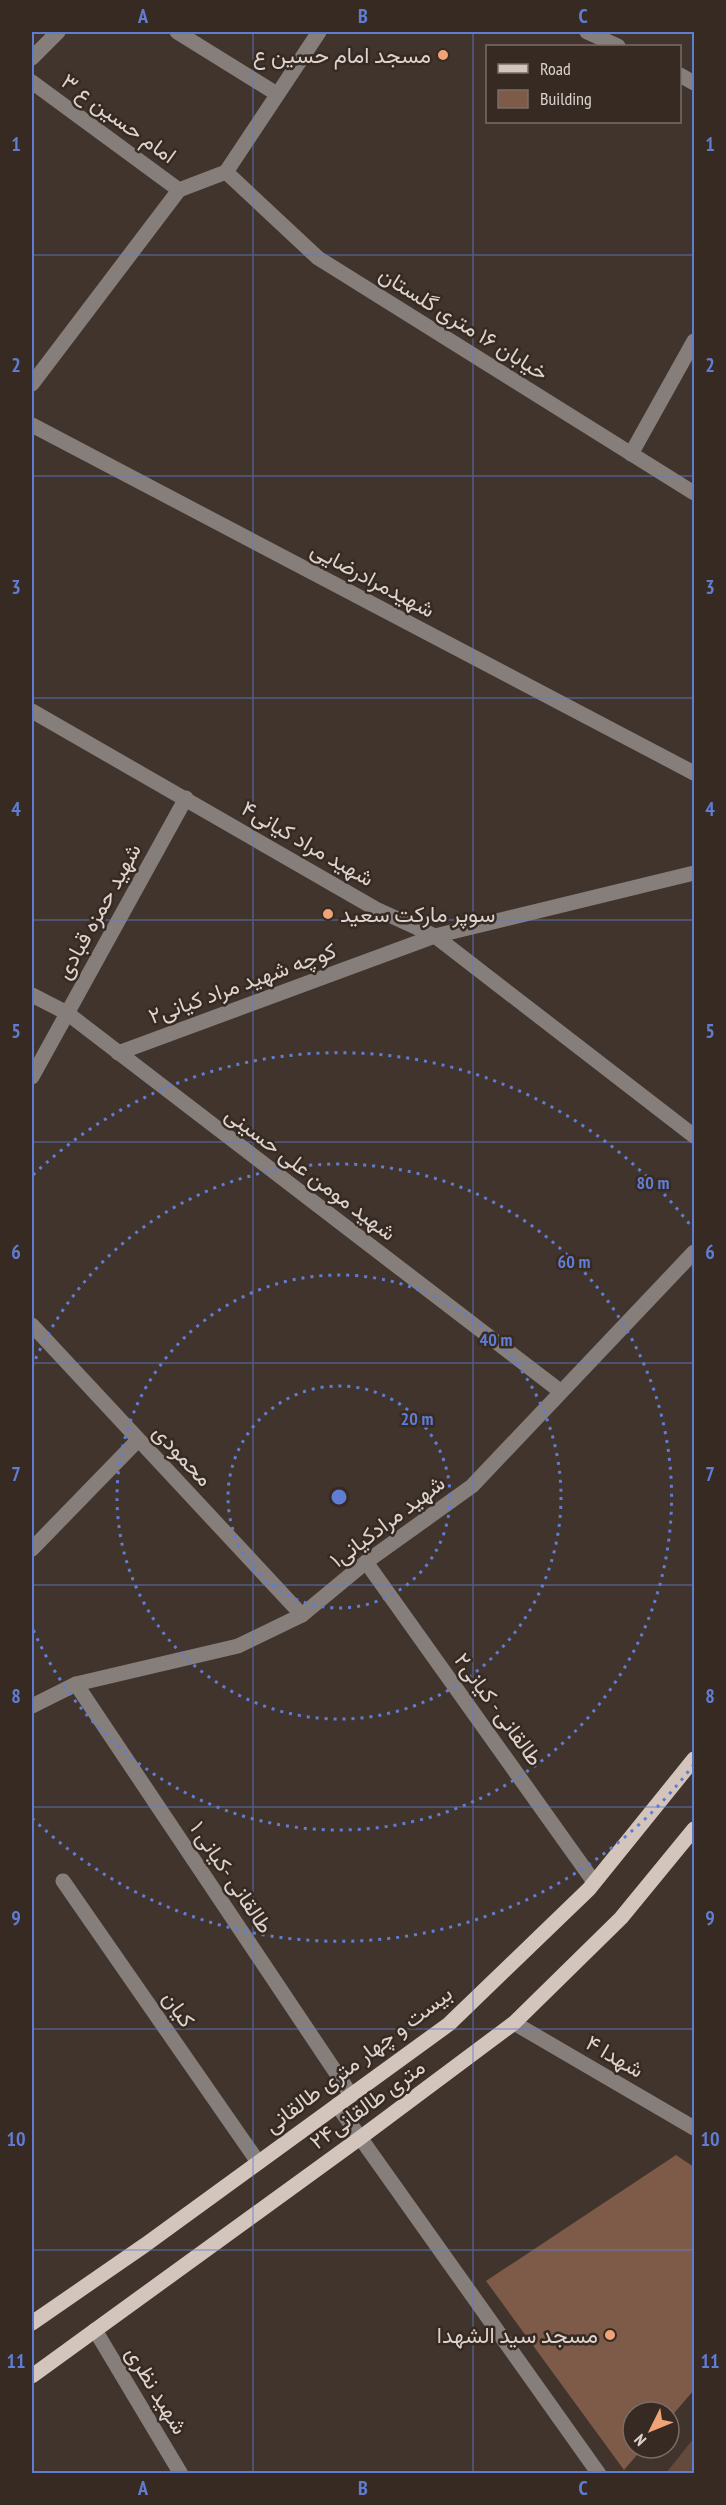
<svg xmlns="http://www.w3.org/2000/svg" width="726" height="2505" font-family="'PT Sans Narrow',Vazirmatn,sans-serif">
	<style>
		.green { fill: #634a3c }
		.building { fill: #7d5b48 }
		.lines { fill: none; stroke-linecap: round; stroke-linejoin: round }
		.minor { stroke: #857e7a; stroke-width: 15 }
		.major { stroke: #d3c4bc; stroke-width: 15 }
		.grid { fill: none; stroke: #607dd4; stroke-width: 1.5; stroke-opacity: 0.55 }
		.ring { fill: none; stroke: #607dd4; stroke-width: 3; stroke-dasharray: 3 6 }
		.poi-dot { fill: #efa377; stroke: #372a22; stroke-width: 2 }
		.labels { text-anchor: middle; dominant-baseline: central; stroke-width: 5; stroke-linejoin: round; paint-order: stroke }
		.poi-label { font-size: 22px; fill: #dcd3ce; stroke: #372a22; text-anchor: end }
		.street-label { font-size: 22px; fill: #dcd3ce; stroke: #372a22 }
		.centre { fill: #607dd4; stroke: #372a22; stroke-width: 3 }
		.ring-label { font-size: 18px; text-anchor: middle; font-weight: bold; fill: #607dd4; stroke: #372a22; stroke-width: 5; stroke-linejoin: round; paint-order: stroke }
		.neatline { fill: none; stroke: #607dd4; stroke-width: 2 }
		.grid-label { font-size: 20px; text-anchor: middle; font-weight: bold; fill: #607dd4 }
	</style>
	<rect width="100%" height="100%" fill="#41342c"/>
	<path class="green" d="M694,2438V2473H666Z"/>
	<path class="building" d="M676,2155L694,2167V2390L669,2419V2412H633V2448H643L624,2470L486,2281Z"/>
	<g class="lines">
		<g class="minor">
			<path d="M177,32L277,94"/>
			<path d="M587,32L618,46"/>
			<path d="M32,58L58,32"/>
			<path d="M680,75L694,83"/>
			<path d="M32,82L179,190"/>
			<path d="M226,172L318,258L694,493"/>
			<path d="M32,384L179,190L226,172L319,32"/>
			<path d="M32,425L694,773"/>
			<path d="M631,454L694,341"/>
			<path d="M32,711L376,909L435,936L694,1136"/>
			<path d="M32,995L67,1013L560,1391"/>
			<path d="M118,1053L435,936L694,873"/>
			<path d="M32,1077L186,798"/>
			<path d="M32,1325L302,1615"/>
			<path d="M32,1549L138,1440"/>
			<path d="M366,1562L594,1882"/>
			<path d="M76,1684L351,2095"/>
			<path d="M32,1706L76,1684L238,1646L302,1615L366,1562L472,1486L694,1252"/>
			<path d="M63,1881L258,2162"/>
			<path d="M514,2023L694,2128"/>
			<path d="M337,2105L599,2474"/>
			<path d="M95,2330L181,2474"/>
		</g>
		<g class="major">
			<path d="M32,2323L145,2245L449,2024L589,1889L694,1759"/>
			<path d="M32,2376L360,2138L514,2023L621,1918L694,1829"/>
		</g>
	</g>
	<path class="grid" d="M253,32V2474M473,32V2474M32,255H694M32,476H694M32,698H694M32,920H694M32,1142H694M32,1363H694M32,1585H694M32,1807H694M32,2029H694M32,2250H694"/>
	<g class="ring">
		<circle cx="339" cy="1497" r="111"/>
		<circle cx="339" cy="1497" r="222"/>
		<path d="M32 1367A333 333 0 1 1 32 1627"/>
		<path d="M694 1764A444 444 0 0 1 33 1819M33 1175A444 444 0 0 1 694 1230"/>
	</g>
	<g class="poi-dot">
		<circle cx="443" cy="55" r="6"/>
		<circle cx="328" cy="914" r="6"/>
		<circle cx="610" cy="2335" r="6"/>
	</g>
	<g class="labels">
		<g class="poi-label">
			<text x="431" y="55">مسجد امام حسین ع</text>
			<text x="340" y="914" text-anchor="start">سوپر مارکت سعید</text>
			<text x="598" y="2335">مسجد سید الشهدا</text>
		</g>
		<g class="street-label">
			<text transform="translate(119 118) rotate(36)">امام حسین ع ۳</text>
			<text transform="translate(464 323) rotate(32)">خیابان ۱۶ متری گلستان</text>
			<text transform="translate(373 579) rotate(28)">شهیدمرادرضایی</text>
			<text transform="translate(308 843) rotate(30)">شهید مراد کیانی۴</text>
			<text transform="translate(98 911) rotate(-61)">شهید حمزه قبادی</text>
			<text transform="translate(242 983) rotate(-20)">کوچه شهید مراد کیانی۲</text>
			<text transform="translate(311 1173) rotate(37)">شهید مومن علی حسینی</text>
			<text transform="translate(183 1455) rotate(47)">محمودی</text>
			<text transform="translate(387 1521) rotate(-37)">شهید مرادکیانی۱</text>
			<text transform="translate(499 1709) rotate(54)">طالقانی - کیانی۲</text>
			<text transform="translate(232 1877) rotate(56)">طالقانی -کیانی ۱</text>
			<text transform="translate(179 2009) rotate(55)">کیان</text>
			<text transform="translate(615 2056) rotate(30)">شهدا ۴</text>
			<text transform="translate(358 2059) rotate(-37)">بیست و چهار متری طالقانی</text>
			<text transform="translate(367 2104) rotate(-36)">۲۴متری طالقانی</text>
			<text transform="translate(157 2390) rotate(59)">شهید نظری</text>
		</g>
	</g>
	<circle cx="339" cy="1497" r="9" class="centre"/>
	<g class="ring-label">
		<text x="653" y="1189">80 m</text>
		<text x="574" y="1268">60 m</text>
		<text x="496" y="1346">40 m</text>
		<text x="417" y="1425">20 m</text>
	</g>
	<rect width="726" height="2505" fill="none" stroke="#372a22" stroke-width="66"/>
	<rect x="486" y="45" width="195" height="78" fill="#372a22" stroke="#796e67" stroke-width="1.5"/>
	<rect x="498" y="64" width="30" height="9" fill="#d3c4bc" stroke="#796e67" stroke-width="1.5"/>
	<text x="540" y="75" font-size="18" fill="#dcd3ce">Road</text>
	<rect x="498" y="90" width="30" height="18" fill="#7d5b48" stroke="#796e67" stroke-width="1.5"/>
	<text x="540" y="105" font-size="18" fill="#dcd3ce">Building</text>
	<g transform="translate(651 2430) rotate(227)"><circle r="28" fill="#372a22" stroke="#796e67" stroke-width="1.5"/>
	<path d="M0-4.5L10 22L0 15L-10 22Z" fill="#efa377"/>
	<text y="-9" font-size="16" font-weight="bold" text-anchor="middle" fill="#dcd3ce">N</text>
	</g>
	<rect x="33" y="33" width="660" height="2439" class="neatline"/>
	<g class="grid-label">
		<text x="143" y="23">A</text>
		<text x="363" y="23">B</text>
		<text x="583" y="23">C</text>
		<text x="16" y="151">1</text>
		<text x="710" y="151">1</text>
		<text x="16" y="372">2</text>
		<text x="710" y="372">2</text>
		<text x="16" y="594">3</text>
		<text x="710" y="594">3</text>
		<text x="16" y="816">4</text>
		<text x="710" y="816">4</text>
		<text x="16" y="1038">5</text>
		<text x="710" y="1038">5</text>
		<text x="16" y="1259">6</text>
		<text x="710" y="1259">6</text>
		<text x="16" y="1481">7</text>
		<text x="710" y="1481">7</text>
		<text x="16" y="1703">8</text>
		<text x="710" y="1703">8</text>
		<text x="16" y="1925">9</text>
		<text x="710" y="1925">9</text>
		<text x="16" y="2146">10</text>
		<text x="710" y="2146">10</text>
		<text x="16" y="2368">11</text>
		<text x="710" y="2368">11</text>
		<text x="143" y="2495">A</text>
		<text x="363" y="2495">B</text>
		<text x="583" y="2495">C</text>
	</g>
</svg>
